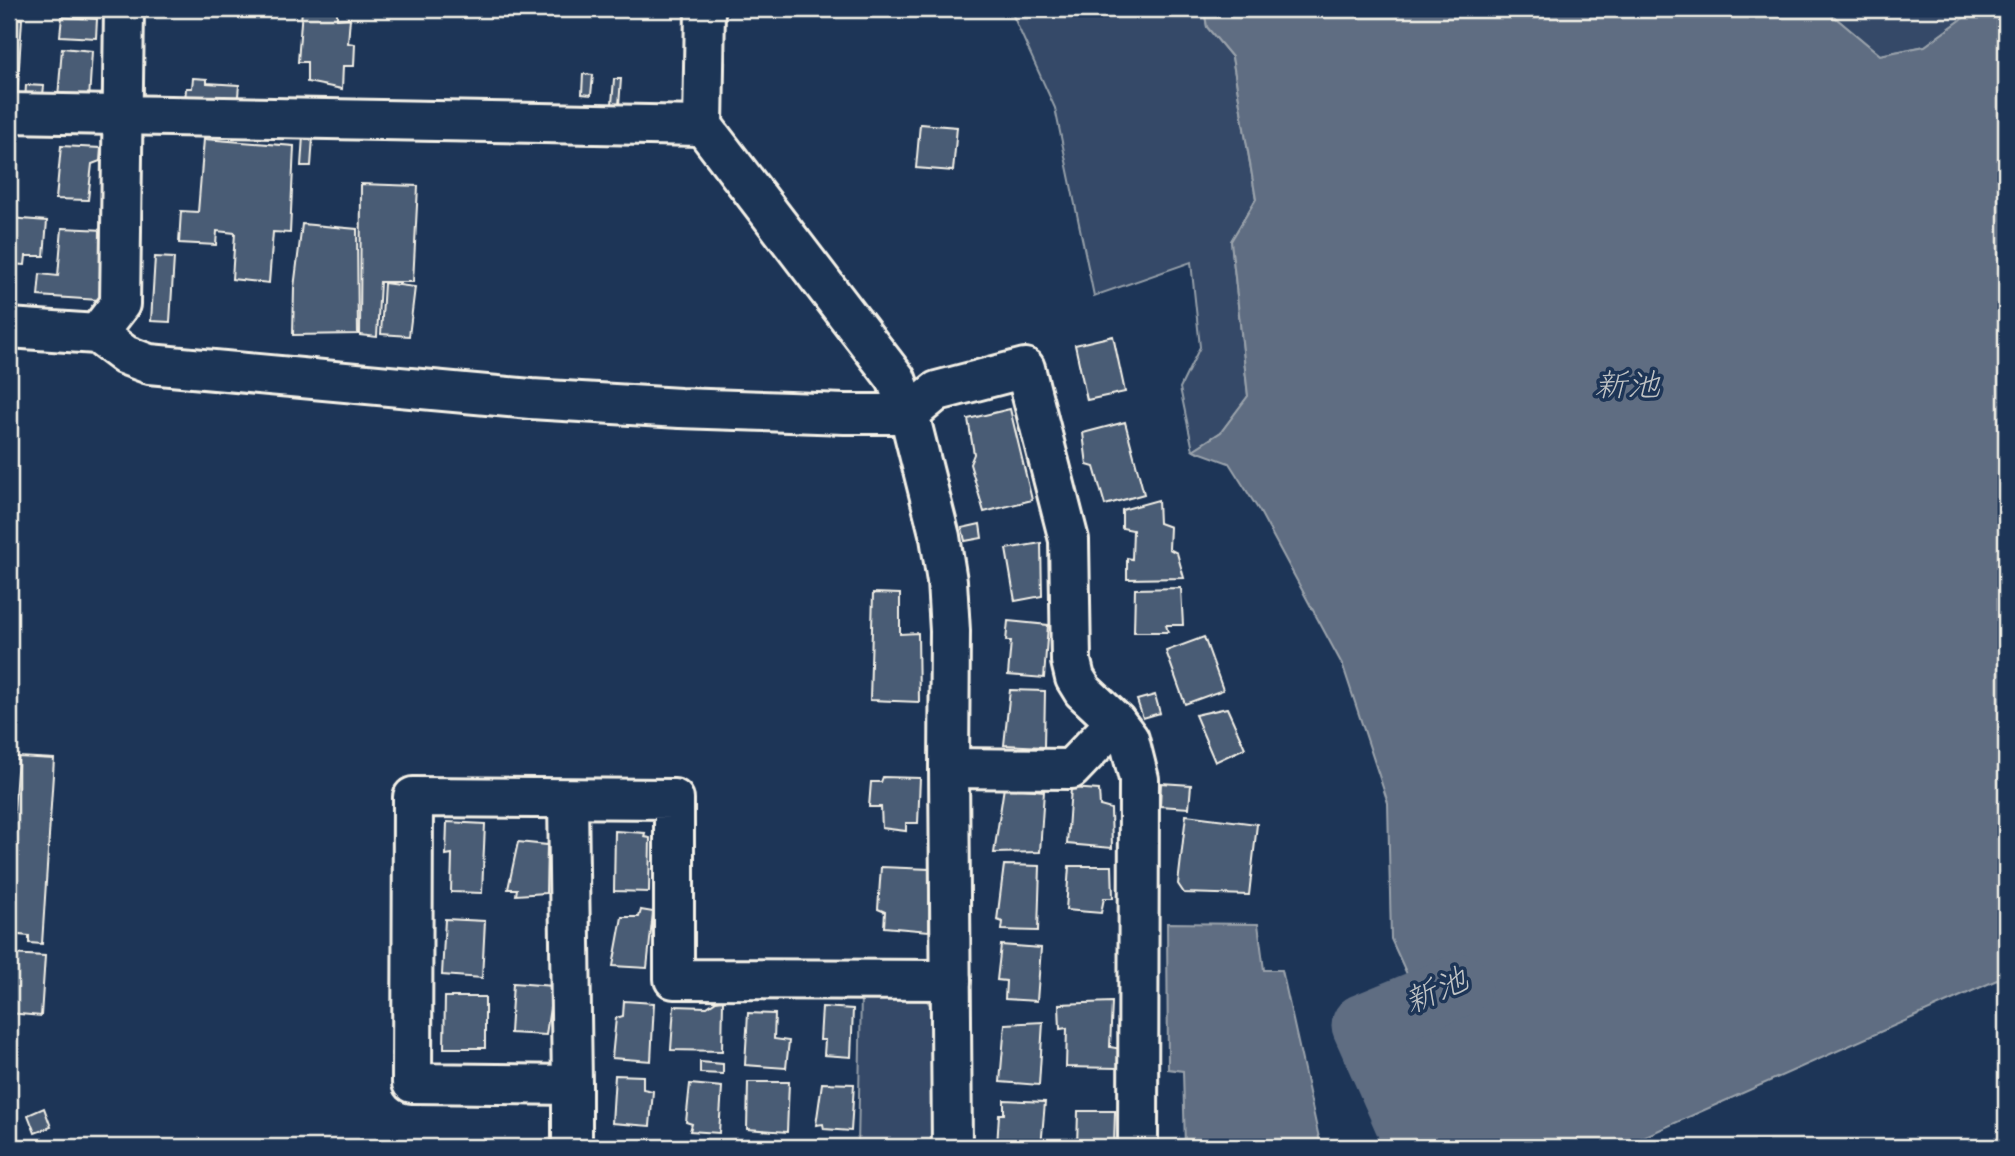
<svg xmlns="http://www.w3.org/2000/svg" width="2015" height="1156" font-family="'Indie Flower','Klee One',sans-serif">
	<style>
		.green { fill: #354a67; stroke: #949ea8; stroke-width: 2 }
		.water { fill: #5e6d82; stroke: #9aa2ab; stroke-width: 2 }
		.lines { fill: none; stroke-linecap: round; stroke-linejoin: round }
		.river { stroke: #5e6d82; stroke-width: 63 }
		.building { fill: #485b74; stroke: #f4f1e8; stroke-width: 2 }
		.street-casing { stroke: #f4f1e8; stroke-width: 44 }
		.street { stroke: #1d3557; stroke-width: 38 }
		.labels { text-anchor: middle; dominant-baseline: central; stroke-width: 7; stroke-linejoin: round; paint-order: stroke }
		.water-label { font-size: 33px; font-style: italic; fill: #c0c3c4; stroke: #1d3557 }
	</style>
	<rect width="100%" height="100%" fill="#1d3557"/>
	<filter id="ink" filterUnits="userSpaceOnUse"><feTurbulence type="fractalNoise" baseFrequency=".0143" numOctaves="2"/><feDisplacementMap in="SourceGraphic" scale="14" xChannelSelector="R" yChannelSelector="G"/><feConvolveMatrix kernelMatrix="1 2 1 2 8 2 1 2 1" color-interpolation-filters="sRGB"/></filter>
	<g filter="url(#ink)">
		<g class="green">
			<path d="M1010,9H1204L1207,27L1232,57L1256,199L1231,241L1248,396L1221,432L1193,450L1180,388L1200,347L1191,262L1094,296L1055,108Z"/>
			<path d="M1825,9H1969L1967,16L1925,46L1880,55Z"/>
			<path d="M861,995H922L937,1013V1141L929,1147H858Z"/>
		</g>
		<g class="water">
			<path d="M1204,9H1825L1880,55L1925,46L1966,16L1969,9H2006V976L1621,1147H1448L1371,1003L1411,983L1391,939L1388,803L1343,666L1260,512L1229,463L1193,450L1221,432L1248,396L1231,241L1256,199L1232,57L1207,27Z"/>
			<path d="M1167,923L1258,924L1264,970H1282L1321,1147H1185L1183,1071L1168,1069Z"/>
		</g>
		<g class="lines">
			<path class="river" d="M1417,1147L1363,1025L1460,985"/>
		</g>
		<g class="building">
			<path d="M302,9H337V19L350,18L348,43L355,44L354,66H343L342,89L307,82V62H298Z"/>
			<path d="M62,17L97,19L96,38L60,36Z"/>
			<path d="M9,18L22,19L17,99H9Z"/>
			<path d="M62,48L92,51L89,100L58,98Z"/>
			<path d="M583,74L593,75L591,95L582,94Z"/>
			<path d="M193,78L207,79V83L239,85L237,107L185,101L186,88H192Z"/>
			<path d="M614,79H621L619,105L612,104Z"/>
			<path d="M26,85L44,86L42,103L25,101Z"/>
			<path d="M920,124L957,127L953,171L916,168Z"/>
			<path d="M303,136L313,137L311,166H301Z"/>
			<path d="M204,139L294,146L290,233L273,232L269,283L232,279L235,233L217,231L216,245L179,243L181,211L198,212Z"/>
			<path d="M61,146L101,148L100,161L92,164L88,200L56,199Z"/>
			<path d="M361,184L418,186L413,282H380L377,337L360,335Z"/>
			<path d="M9,218L47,221L44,256H26L25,265L9,264Z"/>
			<path d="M302,224L357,229L358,334L293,335L294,288Z"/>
			<path d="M62,228L105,230V286L99,300L38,296L40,274L58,276Z"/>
			<path d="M155,257L174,258L170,322L151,321Z"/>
			<path d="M9,277H17L16,297L9,296Z"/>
			<path d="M384,283L415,287L409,336L381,334Z"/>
			<path d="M1113,336L1125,392L1087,400L1075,345Z"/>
			<path d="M1010,409L1032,500L984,512L970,464L974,454L968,419Z"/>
			<path d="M1125,422L1144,494L1105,505L1094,467L1087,465L1083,433Z"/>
			<path d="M1158,500L1159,523L1170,527L1169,549L1177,553L1184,578L1127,579V558L1132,559L1133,530L1122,528V510Z"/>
			<path d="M980,524L982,538L965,541L962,528Z"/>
			<path d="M1041,543L1042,596L1015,601L1006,549Z"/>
			<path d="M1181,588L1183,625H1166L1168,632H1134L1135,589Z"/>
			<path d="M873,593L900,594V634L918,633L919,702L870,700Z"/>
			<path d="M1008,621L1048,625L1044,678L1008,675L1011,641H1006Z"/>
			<path d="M1204,637L1223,690L1185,704L1166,651Z"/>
			<path d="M1010,690L1045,691L1044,747L1004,745Z"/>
			<path d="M1155,695L1160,713L1143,718L1137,700Z"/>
			<path d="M1227,708L1245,748L1215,762L1195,715Z"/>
			<path d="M18,757L54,759L42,944L29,943V936L9,934V879Z"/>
			<path d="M883,777L920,778L918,823H906V831L882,828L881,807H869L871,782H881Z"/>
			<path d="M1161,783L1191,785L1189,808L1160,806Z"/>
			<path d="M1004,787L1044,791L1040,852L994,853Z"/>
			<path d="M1071,788L1099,790L1100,806L1111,809L1112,848L1067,844Z"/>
			<path d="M1186,815L1257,824L1249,895L1184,893L1178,884Z"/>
			<path d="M447,822L485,824L482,893L451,892L452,854L446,855Z"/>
			<path d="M615,831L645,833L644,837L650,838L649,892L614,891Z"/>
			<path d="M518,842L547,845L546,893L516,895L517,889H508Z"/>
			<path d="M1004,865L1040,866L1038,931L1002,930L1003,922L997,920Z"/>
			<path d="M1069,866H1112L1113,898H1104L1101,913L1066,910Z"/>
			<path d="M881,867L930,869L929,931L884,927L885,912L878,909Z"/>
			<path d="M641,910L653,912L647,968L613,966L622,917H639Z"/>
			<path d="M445,919L485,921L482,978L442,975Z"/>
			<path d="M1001,945L1041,948L1037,1001L1005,999L1006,981L997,980Z"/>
			<path d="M9,954L45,956L41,1016L9,1013Z"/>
			<path d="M513,983L553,986L546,1035L510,1033Z"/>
			<path d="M445,997H485V1048H444Z"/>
			<path d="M723,1000L722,1051L671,1050L674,1006L707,1007L716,1001Z"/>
			<path d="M624,1001L654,1003L651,1061L612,1058L616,1018L623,1016Z"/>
			<path d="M1112,1002L1110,1047L1121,1049L1119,1068L1066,1067L1067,1028L1060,1029L1059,1004Z"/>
			<path d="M822,1007L853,1009L851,1057L824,1055L825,1040H820Z"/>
			<path d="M748,1013L775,1014L774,1039L789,1041L786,1068L745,1065Z"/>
			<path d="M1043,1022L1039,1085L1000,1082L1005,1024Z"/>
			<path d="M700,1062L723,1064V1074L700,1073Z"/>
			<path d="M615,1075L643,1076V1089L653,1091L650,1126L612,1123Z"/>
			<path d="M748,1082H789L787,1132L747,1129Z"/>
			<path d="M822,1083L854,1084L851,1131L824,1129L823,1124L816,1125Z"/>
			<path d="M690,1084L722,1087L719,1133L690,1131L692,1124L686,1122Z"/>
			<path d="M1004,1100L1045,1102L1041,1147H997L999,1114H1004Z"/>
			<path d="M44,1108L51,1127L35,1133L28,1115Z"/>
			<path d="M1078,1111H1115L1114,1147H1077Z"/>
		</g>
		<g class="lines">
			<defs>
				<g id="street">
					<path d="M705,9L703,126L896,379L909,414L940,537L947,581L950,631L949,768L952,1147"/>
					<path d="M9,113L703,126"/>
					<path d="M9,328L97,334L125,355L149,364L531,399L680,408L845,414H909L937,391L1025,368L1069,540L1071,661L1075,678L1083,691L1116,722L1129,739L1139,779L1138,1147"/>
					<path d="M97,334L120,304L124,9"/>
					<path d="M949,768L1071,769L1116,722"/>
					<path d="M568,799L572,1085"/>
					<path d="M572,1147V1085L412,1083L413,797L674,799V979L951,980"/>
				</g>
			</defs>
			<use href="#street" class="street-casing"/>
			<use href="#street" class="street"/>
		</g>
	</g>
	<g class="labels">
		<g class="water-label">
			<text x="1627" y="388">新池</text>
			<text transform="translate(1437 993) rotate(-24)">新池</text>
		</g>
	</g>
	<rect width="2015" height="1156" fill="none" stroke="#1d3557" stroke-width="35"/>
	<rect x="18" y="18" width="1980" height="1121" fill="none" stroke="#f4f1e8" stroke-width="2.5" filter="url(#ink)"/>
</svg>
